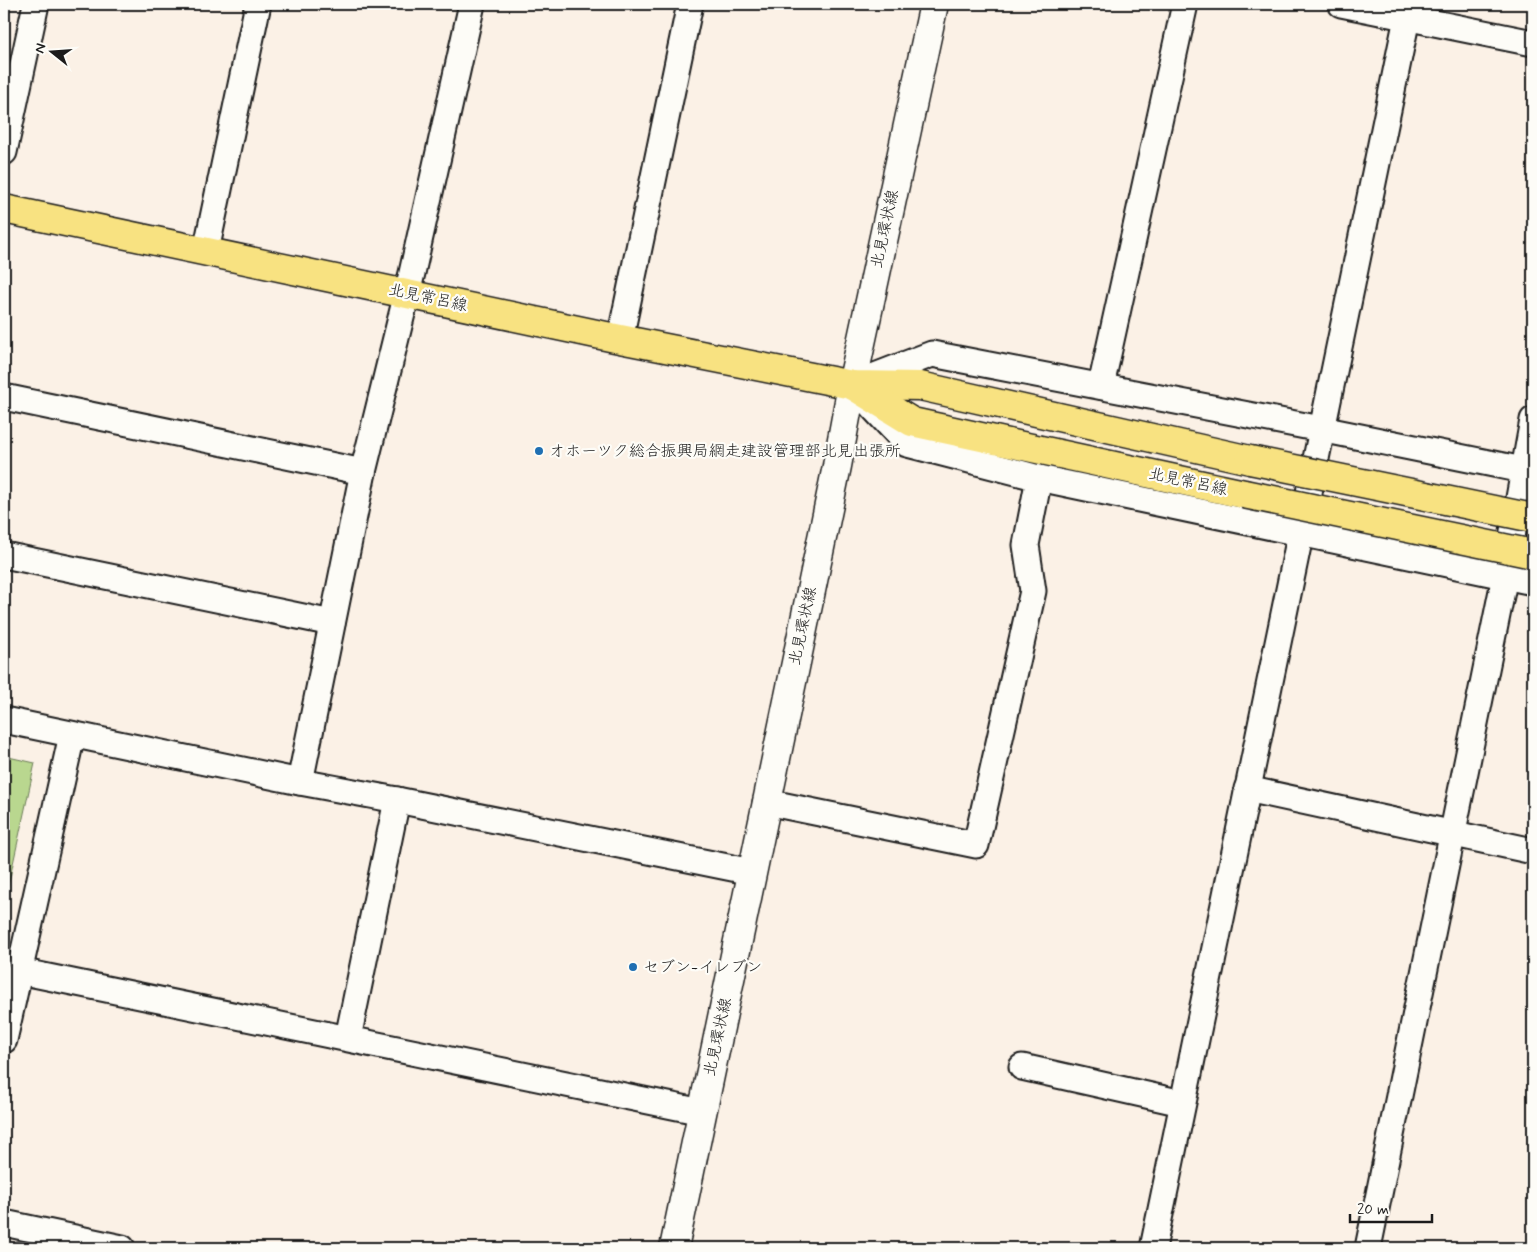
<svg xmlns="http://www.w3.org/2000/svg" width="1537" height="1252" font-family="Mynerve,'Klee One',sans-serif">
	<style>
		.green { fill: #b9d78f; stroke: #6a7a56 }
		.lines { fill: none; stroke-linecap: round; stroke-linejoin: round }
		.street-casing { stroke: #1c1c1c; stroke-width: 29 }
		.secondary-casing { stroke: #1c1c1c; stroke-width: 31 }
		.primary-casing { stroke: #1c1c1c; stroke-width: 31 }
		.street { stroke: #fdfcf7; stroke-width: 25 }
		.secondary { stroke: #fdfcf7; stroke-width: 28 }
		.primary { stroke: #f8e281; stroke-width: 28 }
		.primary-bridge-casing { stroke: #1c1c1c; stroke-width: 31; stroke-linecap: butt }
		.primary-bridge { stroke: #f8e281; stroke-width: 28 }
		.poi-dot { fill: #1f6fb2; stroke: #fdfcf7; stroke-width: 2 }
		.labels { text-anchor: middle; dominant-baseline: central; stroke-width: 4.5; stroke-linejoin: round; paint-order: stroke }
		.street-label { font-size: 16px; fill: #1c1c1c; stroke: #fdfcf7 }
		.poi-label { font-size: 16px; fill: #1c1c1c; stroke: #fdfcf7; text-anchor: start }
	</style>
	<rect width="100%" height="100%" fill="#fbf1e6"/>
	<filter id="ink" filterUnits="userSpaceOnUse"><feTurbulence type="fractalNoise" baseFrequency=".02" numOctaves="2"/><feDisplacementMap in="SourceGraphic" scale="10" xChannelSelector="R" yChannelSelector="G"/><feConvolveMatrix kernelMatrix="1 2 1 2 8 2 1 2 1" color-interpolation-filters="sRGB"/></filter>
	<g filter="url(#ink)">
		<path class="green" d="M4,756L35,763L4,905Z"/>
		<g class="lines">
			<defs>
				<g id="street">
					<path d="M1341,4L1533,43"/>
					<path d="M4,152L36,4"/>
					<path d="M206,251L258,4"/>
					<path d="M620,339L690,4"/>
					<path d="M1101,386L1185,4"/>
					<path d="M4,397L363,472"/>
					<path d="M1533,472L1321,429L932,354L852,385L907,444L1039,478L1533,582"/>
					<path d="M4,555L332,623"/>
					<path d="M4,720L300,782L397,800L752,872"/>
					<path d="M300,782L363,472L412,273L472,4"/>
					<path d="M1247,789L1533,851"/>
					<path d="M766,802L976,845L1033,591L1026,545L1039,478"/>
					<path d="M19,971L702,1112"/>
					<path d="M348,1038L397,800"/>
					<path d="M4,1040L72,735"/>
					<path d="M1022,1067L1182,1103"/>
					<path d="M4,1223L122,1248"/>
					<path d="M1153,1248L1407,18"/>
					<path d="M1368,1248L1505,576L1533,420"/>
				</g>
				<path id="secondary" d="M674,1248L837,466L852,385L934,4"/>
				<g id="primary">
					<path d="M4,209L620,339L852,385L920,386L1250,460"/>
					<path d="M852,385L912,422L1244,494"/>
				</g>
			</defs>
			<use href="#street" class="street-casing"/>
			<use href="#secondary" class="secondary-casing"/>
			<use href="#primary" class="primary-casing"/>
			<use href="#street" class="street"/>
			<use href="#secondary" class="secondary"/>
			<use href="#primary" class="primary"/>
			<defs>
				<g id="primary-bridge">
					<path d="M1250,460L1533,518"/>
					<path d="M1244,494L1533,554"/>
				</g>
			</defs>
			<use href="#primary-bridge" class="primary-bridge-casing"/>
			<use href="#primary-bridge" class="primary-bridge"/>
		</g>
	</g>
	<g class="poi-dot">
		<circle cx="539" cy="451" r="5"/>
		<circle cx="633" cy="967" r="5"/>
	</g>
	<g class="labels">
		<g class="street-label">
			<text transform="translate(885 229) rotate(-78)">北見環状線</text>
			<text transform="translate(428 298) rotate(12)">北見常呂線</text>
			<text transform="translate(1188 482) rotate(12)">北見常呂線</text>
			<text transform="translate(803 626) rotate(-78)">北見環状線</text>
			<text transform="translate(718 1037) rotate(-78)">北見環状線</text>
		</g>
		<g class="poi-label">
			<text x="549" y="451">オホーツク総合振興局網走建設管理部北見出張所</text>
			<text x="643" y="967">セブン-イレブン</text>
		</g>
	</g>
	<rect width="1537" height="1252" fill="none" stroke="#fdfcf7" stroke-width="20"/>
	<rect x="10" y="10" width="1517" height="1232" fill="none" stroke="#1c1c1c" stroke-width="2" filter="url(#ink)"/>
	<g transform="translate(52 52) rotate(287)" stroke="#fdfcf7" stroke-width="4" paint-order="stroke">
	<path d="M0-4L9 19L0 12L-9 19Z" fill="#1c1c1c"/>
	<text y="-8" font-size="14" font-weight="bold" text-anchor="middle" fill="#1c1c1c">N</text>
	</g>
	<path d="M1350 1214v8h82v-8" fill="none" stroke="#1c1c1c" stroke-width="2.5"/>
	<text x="1357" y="1214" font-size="15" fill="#1c1c1c" stroke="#fdfcf7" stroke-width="4" paint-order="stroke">20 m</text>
</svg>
